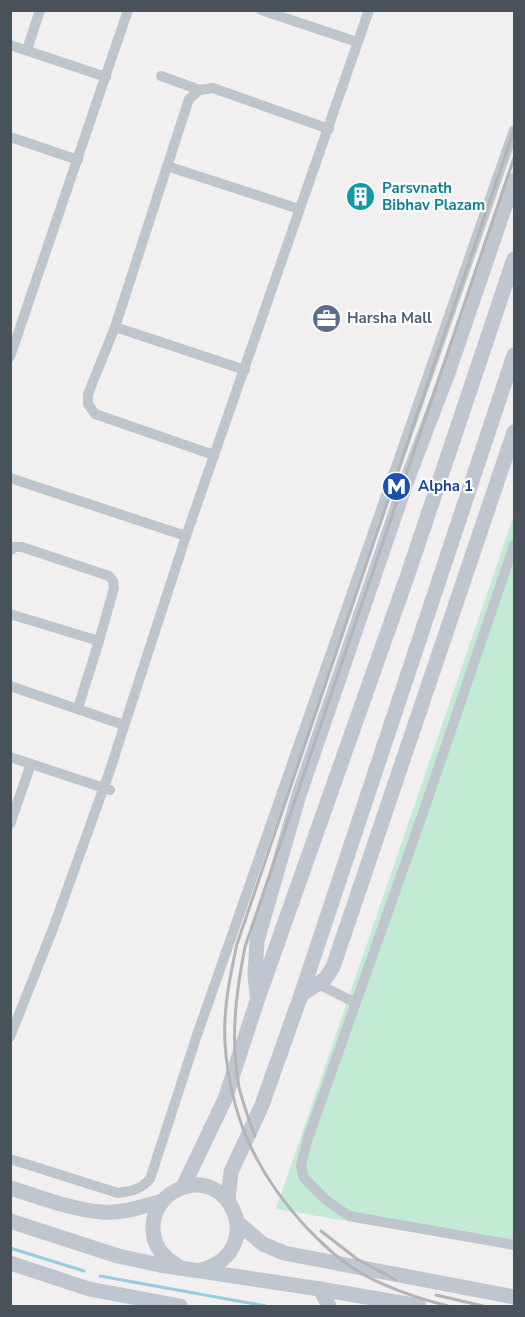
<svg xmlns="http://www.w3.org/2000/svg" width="525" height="1317" font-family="'Nunito Sans',sans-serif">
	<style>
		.green { fill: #c3ead5 }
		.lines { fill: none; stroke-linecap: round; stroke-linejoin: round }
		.stream { stroke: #95cce1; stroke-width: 3 }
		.street { stroke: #bfc5cc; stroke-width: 10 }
		.secondary { stroke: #bfc6d0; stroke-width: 15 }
		.rail { stroke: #b2b4b8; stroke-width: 3 }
		.labels { text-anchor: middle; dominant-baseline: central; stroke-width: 4.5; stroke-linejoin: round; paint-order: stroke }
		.culture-label { font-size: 15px; font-weight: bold; fill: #0d838f; stroke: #fff; text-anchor: start }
		.service-label { font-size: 15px; font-weight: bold; fill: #4e5e75; stroke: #fff; text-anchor: start }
		.transit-label { font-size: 15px; font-weight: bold; fill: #164399; stroke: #fff; text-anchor: start }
	</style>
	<rect width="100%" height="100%" fill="#f1efef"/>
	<path class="green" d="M514,515V1249L276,1209Z"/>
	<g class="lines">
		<g class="stream">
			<path d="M10,1248L84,1271"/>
			<path d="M100,1276L266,1306"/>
		</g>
		<g class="street">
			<path d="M261,10L357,42"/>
			<path d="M10,45L106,77"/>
			<path d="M27,50L40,10"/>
			<path d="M161,76L200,90"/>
			<path d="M10,137L78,160"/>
			<path d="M167,166L299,209"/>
			<path d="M115,327L245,370"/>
			<path d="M10,357L128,10"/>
			<path d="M214,455L95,414L88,404V394L115,327L189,99L200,90L213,88L329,129"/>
			<path d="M10,478L186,536"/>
			<path d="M514,545L424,810L307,1141L301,1166L304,1178L326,1200L349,1216L514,1245"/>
			<path d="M10,551L14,547H22L109,576L113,581L114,588L99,641L78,708"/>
			<path d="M10,614L99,641"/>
			<path d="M10,686L124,725"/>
			<path d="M10,757L110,790"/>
			<path d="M10,824L31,764"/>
			<path d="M318,984L356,1003"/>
			<path d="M10,1037L54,926L109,773L186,536L369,10"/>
			<path d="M10,1159L118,1193C132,1191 140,1190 150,1179L197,1035L514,130"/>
		</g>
		<g class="secondary">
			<path d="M257,995L255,975L257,941L299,795L407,480L448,373L514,180"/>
			<path d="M301,995L325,979L333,967L514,432"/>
			<path d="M183,1187L225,1099L257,1001L407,577L514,259"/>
			<path d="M10,1188C40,1197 72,1210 102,1212C122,1214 144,1206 163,1201"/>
			<path d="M228,1200L231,1172L262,1105L301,995L514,355"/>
			<path d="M10,1221L118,1256L160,1265L320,1289L419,1306"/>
			<path d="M238,1223L263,1244L284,1253L514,1297"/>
			<path d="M10,1263L89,1289L180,1306"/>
			<path d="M178,1266C162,1257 152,1244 153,1225C154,1211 162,1198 175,1191C230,1161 269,1252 201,1270"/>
			<path d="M320,1289L329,1306"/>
		</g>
		<g class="rail">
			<path d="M255,1136C249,1120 243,1104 239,1087C230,1040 236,992 245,947L514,158"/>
			<path d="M321,1231L357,1259L396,1280"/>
			<path d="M436,1295L483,1306"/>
			<path d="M448,1306C413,1297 376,1285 347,1264C332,1254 319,1240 306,1227C257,1174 230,1117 225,1043C223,1010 230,976 237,944L514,130"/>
		</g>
	</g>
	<defs>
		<symbol id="building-disc" viewBox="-11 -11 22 22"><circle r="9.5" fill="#0f9aa8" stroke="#fff"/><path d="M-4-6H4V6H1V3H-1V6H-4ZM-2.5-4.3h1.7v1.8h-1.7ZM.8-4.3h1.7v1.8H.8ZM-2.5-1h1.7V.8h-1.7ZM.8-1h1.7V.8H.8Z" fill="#fff"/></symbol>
		<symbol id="office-disc" viewBox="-11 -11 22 22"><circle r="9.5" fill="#5c6f8a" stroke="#fff"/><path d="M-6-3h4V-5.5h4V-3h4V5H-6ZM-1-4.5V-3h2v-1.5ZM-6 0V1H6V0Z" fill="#fff"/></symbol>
		<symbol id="metro-disc" viewBox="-11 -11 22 22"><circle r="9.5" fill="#1a4fb4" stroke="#fff"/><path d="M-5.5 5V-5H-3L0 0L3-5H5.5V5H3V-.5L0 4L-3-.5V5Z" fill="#fff"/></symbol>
	</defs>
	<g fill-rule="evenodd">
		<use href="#building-disc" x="344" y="180" width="33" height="33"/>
		<use href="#office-disc" x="310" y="302" width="33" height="33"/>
		<use href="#metro-disc" x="380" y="470" width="33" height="33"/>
	</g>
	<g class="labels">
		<g class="culture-label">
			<text x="382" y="188">Parsvnath<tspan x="382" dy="17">Bibhav Plazam</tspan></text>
		</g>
		<g class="service-label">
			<text x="347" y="318">Harsha Mall</text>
		</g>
		<g class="transit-label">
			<text x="418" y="486">Alpha 1</text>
		</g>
	</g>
	<rect width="525" height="1317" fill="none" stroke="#49515a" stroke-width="24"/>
</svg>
